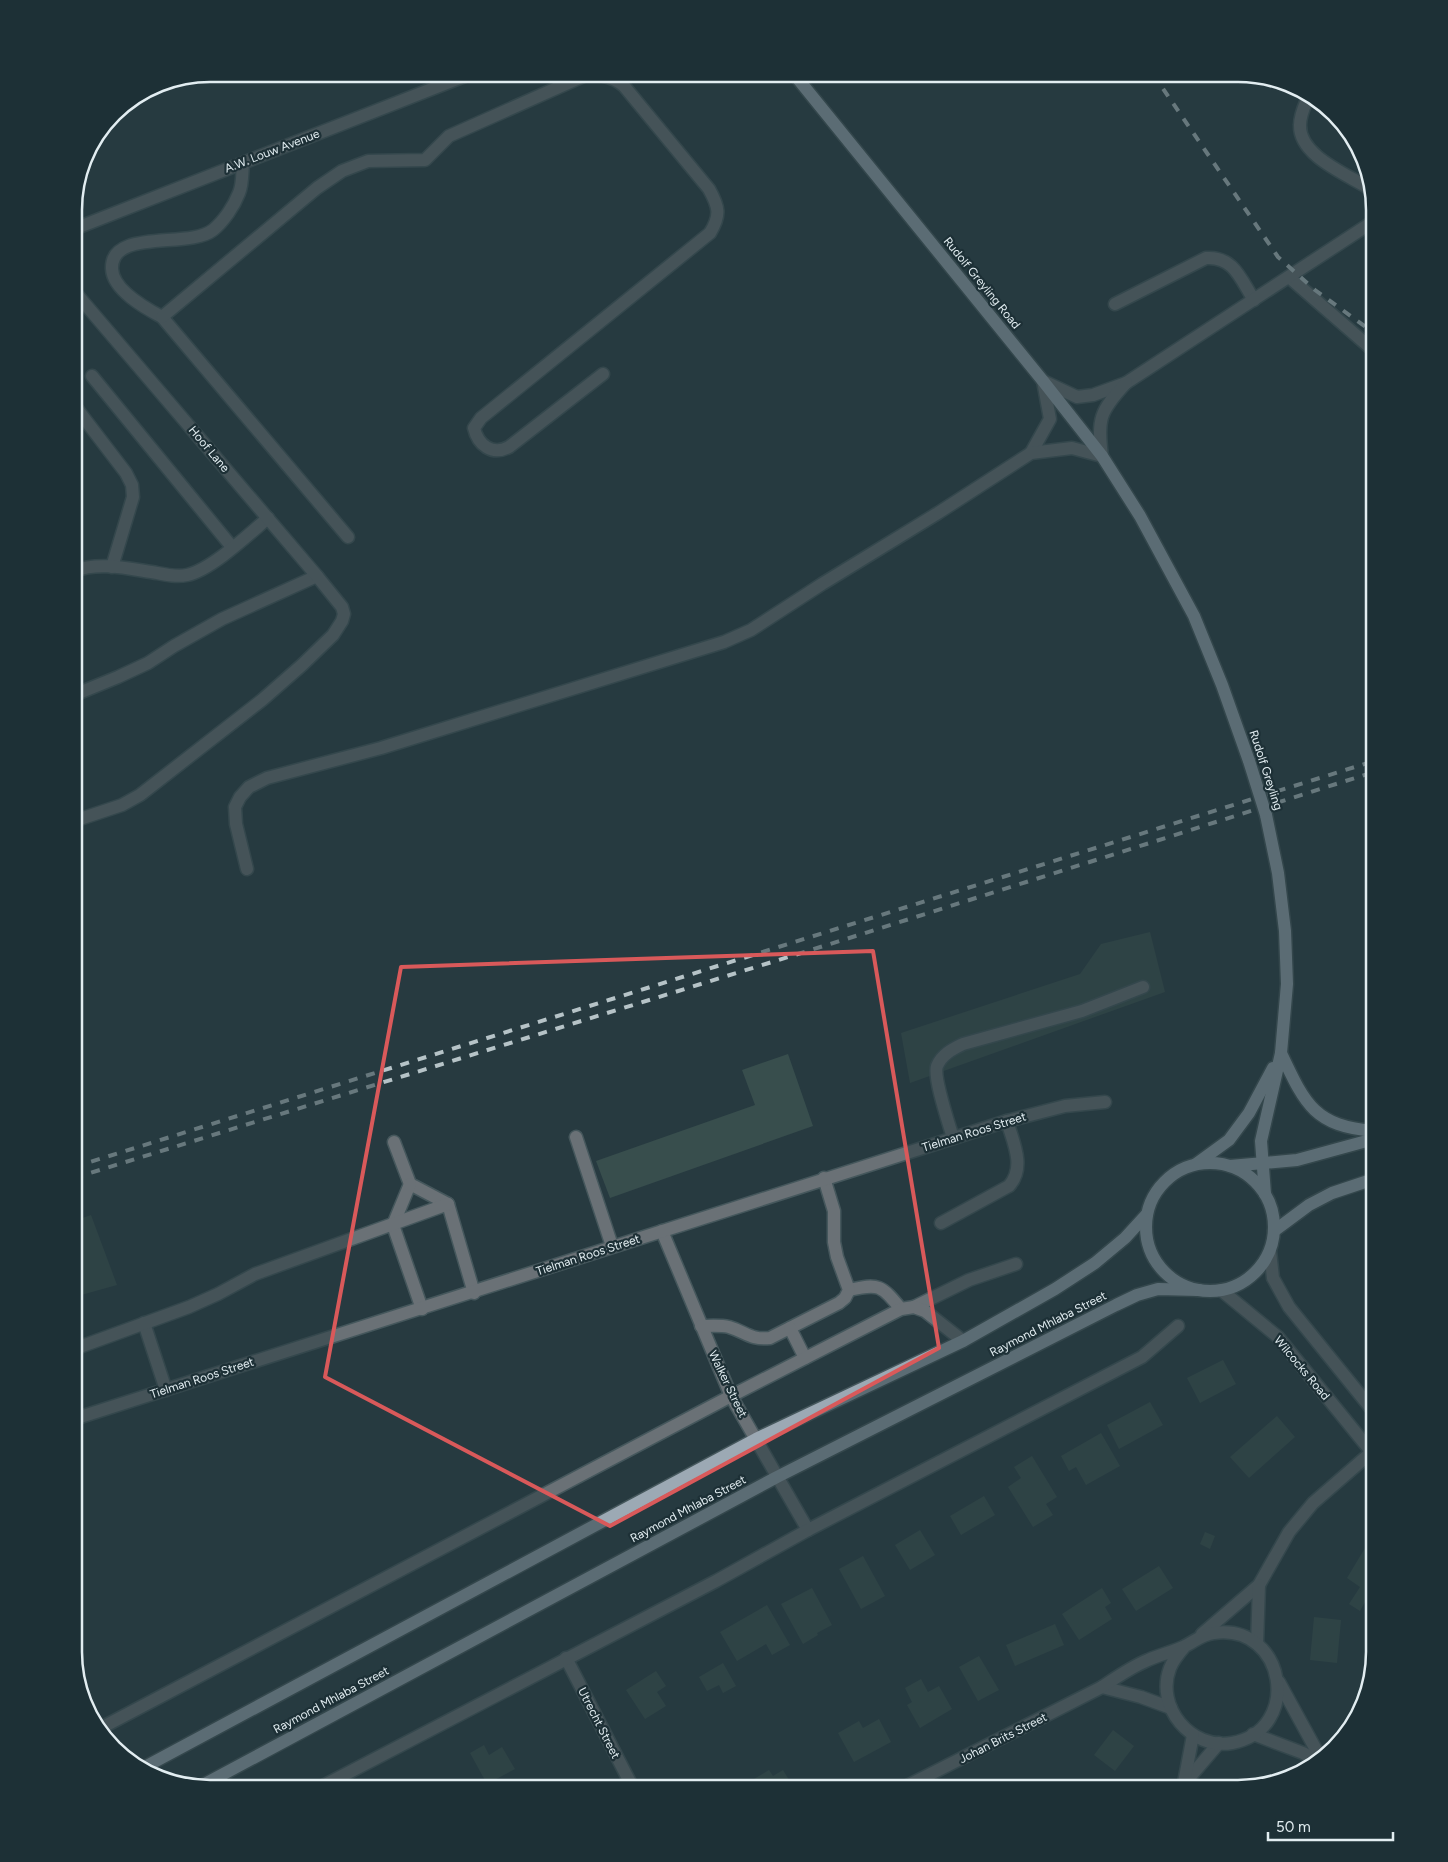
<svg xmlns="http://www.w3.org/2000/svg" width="1448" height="1862" font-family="Figtree,sans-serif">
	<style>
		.building { fill: #384e4d }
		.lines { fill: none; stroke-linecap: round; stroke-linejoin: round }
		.minor-casing { stroke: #45575c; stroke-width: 15 }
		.major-casing { stroke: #45575c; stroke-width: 15 }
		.minor { stroke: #6a7176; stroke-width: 12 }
		.major { stroke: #9ca9b4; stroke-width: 12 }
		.rail { stroke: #b6c3c7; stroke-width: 4; stroke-dasharray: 9 9; stroke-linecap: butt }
		.major-bridge-casing { stroke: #45575c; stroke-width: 15; stroke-linecap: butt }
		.major-bridge { stroke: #9ca9b4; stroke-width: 12 }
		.marked { fill: none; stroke: #d9595a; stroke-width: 4; stroke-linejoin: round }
		.labels { text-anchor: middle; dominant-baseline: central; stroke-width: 4.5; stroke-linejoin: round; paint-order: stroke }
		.street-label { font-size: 12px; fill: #e2edf1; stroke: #1d3036 }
		.rim { fill: none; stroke: #e2edf1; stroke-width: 2.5 }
	</style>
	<rect width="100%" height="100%" fill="#273a40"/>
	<g class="building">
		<path d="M1150,932L1165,992L910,1083L901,1033L1080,974L1101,944Z"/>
		<path d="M788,1054L813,1126L610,1198L596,1161L755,1105L742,1070Z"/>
		<path d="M91,1215L117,1285L74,1297V1221Z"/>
		<path d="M1223,1360L1236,1384L1200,1403L1187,1378Z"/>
		<path d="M1150,1402L1163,1425L1119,1449L1107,1425Z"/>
		<path d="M1277,1416L1295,1437L1249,1478L1230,1457Z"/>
		<path d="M1101,1433L1120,1466L1086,1485L1076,1467L1069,1471L1061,1456Z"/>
		<path d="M1032,1456L1057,1497L1046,1504L1053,1515L1033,1527L1008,1487L1021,1478L1014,1467Z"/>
		<path d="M984,1496L995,1515L961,1535L950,1516Z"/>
		<path d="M920,1530L935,1555L910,1570L895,1545Z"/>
		<path d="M1205,1532L1215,1536L1210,1549L1200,1544Z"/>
		<path d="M1374,1533V1586L1360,1611L1349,1604L1360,1587L1347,1578Z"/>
		<path d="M863,1556L885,1596L861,1609L839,1569Z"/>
		<path d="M1159,1566L1173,1588L1136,1611L1122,1589Z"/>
		<path d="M812,1588L832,1625L817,1633L818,1635L803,1644L781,1604Z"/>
		<path d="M1102,1588L1111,1603L1105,1607L1112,1619L1079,1640L1062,1614Z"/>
		<path d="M767,1605L790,1645L772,1655L766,1644L737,1661L720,1632Z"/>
		<path d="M1314,1617L1341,1620L1337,1663L1310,1660Z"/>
		<path d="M1055,1624L1064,1645L1015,1666L1006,1645Z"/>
		<path d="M979,1656L999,1690L978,1701L959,1667Z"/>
		<path d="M723,1663L736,1686L723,1693L719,1685L707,1691L699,1677Z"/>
		<path d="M656,1671L666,1686L657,1692L666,1706L645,1719L626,1690Z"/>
		<path d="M921,1679L928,1692L939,1686L952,1709L920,1728L907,1705L912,1702L905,1688Z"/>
		<path d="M879,1719L891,1742L854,1762L838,1733L859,1721L863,1728Z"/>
		<path d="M1113,1730L1134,1746L1115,1771L1094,1755Z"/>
		<path d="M484,1745L489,1755L502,1747L515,1769L487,1784L470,1753Z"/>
		<path d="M769,1770L773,1776L783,1770L794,1788H739Z"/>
	</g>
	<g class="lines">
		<defs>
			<g id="minor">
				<path d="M1309,95C1305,105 1300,114 1300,125C1299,155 1344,173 1367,187"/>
				<path d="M243,163C242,172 243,184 239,193C234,206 224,221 213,230C189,249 110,228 112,269C113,290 145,308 162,317L348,537"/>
				<path d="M74,229L470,74"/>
				<path d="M1289,277L1374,351"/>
				<path d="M1115,304L1206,258C1234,256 1241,280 1254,300"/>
				<path d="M162,317L317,188L342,171L368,161L425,160L449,136L586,75C602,75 612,76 624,86L709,189C719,207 721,215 710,233L481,418L474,428C478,445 492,456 509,447L603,374"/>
				<path d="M92,376L232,547"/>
				<path d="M1043,381L1077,397L1093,395L1126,383L1374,221"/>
				<path d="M74,405L126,473L132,485L133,497L112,567"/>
				<path d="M1031,453L1050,419L1043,381"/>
				<path d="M74,571C100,561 130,569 157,573C167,575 177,577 187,575C211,570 248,535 268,518"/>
				<path d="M74,695L118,677L148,663L174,646L222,619L317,576"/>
				<path d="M74,821L122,805L140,795L262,700L302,665L333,635L342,621L344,614L342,607L317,576L74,291"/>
				<path d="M247,869L236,824L235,807L240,797L249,787L267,778L381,748L724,642L751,630L822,584L938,513L1031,453L1072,448L1102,456C1097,419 1100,411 1126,383"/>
				<path d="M576,1137L612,1246"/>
				<path d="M953,1138C949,1124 933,1077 937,1066C942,1054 953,1049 963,1044L1082,1011L1143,987"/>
				<path d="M394,1142L410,1184L448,1204L474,1293"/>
				<path d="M410,1184L393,1225L422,1309"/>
				<path d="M941,1223L1009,1186C1026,1167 1013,1142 1007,1121"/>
				<path d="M662,1231L731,1396L808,1530"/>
				<path d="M1270,1251L1273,1278L1289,1307L1374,1412"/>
				<path d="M849,1290C879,1283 881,1285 901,1309"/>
				<path d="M1221,1290L1278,1337L1374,1455"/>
				<path d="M914,1307L969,1280L1016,1264"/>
				<path d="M144,1323L166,1390"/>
				<path d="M701,1326C710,1326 720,1325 729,1327C746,1332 750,1340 770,1338L839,1303L845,1298L849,1290L837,1257L834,1242V1211L824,1178"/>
				<path d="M790,1328L805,1358"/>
				<path d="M74,1349L189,1307L218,1294L255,1274L448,1204"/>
				<path d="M74,1419L1007,1121L1065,1106L1105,1102"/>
				<path d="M1202,1634L1259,1585L1289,1532L1313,1503L1374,1450"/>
				<path d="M1257,1644L1259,1585"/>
				<path d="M566,1658L633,1788"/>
				<path d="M1279,1682L1320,1757"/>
				<path d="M1102,1687L1141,1697L1171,1708"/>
				<path d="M99,1729L731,1396L901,1309L914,1307L925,1311L963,1341"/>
				<path d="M1253,1734L1303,1753L1317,1761"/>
				<path d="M1184,1784L1219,1743"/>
				<path d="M319,1788L716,1581L808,1530L1142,1357L1178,1326"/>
				<path d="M903,1788L1102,1687C1117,1677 1131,1667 1148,1660C1159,1655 1172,1652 1183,1647C1194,1642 1202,1634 1214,1633C1286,1623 1303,1730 1232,1743C1191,1750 1155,1707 1170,1668C1173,1660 1179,1653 1185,1646"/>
				<path d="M1183,1788L1193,1735"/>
			</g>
			<g id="major">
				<path d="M794,74L1043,381L1102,456L1140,516L1194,616L1222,685L1249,761"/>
				<path d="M1281,1053C1305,1104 1314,1126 1374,1131"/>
				<circle cx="1210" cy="1227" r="64"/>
				<path d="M1196,1164L1229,1140L1249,1113L1273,1068"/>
				<path d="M1230,1166L1297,1160L1374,1139"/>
				<path d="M1265,1194L1261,1141L1281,1053L1287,984L1285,931L1278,873L1266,815"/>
				<path d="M1274,1231L1309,1205L1332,1193L1374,1179"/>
				<path d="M141,1769L756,1439L963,1341L1055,1289L1095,1263L1125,1238L1147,1214"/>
				<path d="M201,1786L777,1477L1116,1305L1137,1295L1158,1289L1199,1290"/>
			</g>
		</defs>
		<use href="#minor" class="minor-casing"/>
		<use href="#major" class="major-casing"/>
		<use href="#minor" class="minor"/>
		<use href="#major" class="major"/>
		<g class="rail">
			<path d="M1153,74L1278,257L1315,290L1374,333"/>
			<path d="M74,1167L1374,761"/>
			<path d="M74,1178L843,940L1374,772"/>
		</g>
		<defs>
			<path id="major-bridge" d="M1249,761L1266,815"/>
		</defs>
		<use href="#major-bridge" class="major-bridge-casing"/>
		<use href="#major-bridge" class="major-bridge"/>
	</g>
	<path d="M0 0H1448V1862H0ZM873,951L939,1348L610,1526L325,1377L401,967Z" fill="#273a40" fill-opacity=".55" fill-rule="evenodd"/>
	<path class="marked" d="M873,951L939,1348L610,1526L325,1377L401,967Z"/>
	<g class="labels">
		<g class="street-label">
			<text transform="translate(272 151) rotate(-21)">A.W. Louw Avenue</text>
			<text transform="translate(982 283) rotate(51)">Rudolf Greyling Road</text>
			<text transform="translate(209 449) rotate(50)">Hoof Lane</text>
			<text transform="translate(1266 770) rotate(72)">Rudolf Greyling</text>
			<text transform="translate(974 1132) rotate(-17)">Tielman Roos Street</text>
			<text transform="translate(588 1255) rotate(-18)">Tielman Roos Street</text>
			<text transform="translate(1048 1324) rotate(-27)">Raymond Mhlaba Street</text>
			<text transform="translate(1302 1368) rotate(50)">Wilcocks Road</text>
			<text transform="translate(202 1378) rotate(-18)">Tielman Roos Street</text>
			<text transform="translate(728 1384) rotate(64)">Walker Street</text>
			<text transform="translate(688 1509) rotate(-28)">Raymond Mhlaba Street</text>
			<text transform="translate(331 1700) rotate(-28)">Raymond Mhlaba Street</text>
			<text transform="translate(599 1723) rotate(63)">Utrecht Street</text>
			<text transform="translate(1003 1738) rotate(-27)">Johan Brits Street</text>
		</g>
	</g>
	<path d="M0 0H1448V1862H0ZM210 82H1238A128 128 0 0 1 1366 210V1652A128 128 0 0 1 1238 1780H210A128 128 0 0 1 82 1652V210A128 128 0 0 1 210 82Z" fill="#1d3036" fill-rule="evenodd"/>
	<path class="rim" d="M210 82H1238A128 128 0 0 1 1366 210V1652A128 128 0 0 1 1238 1780H210A128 128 0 0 1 82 1652V210A128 128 0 0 1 210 82Z"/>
	<path d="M1268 1832v8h125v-8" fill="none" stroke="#e2edf1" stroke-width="2.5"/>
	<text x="1276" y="1832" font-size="15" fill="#e2edf1" stroke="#1d3036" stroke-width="4" paint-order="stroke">50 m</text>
</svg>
